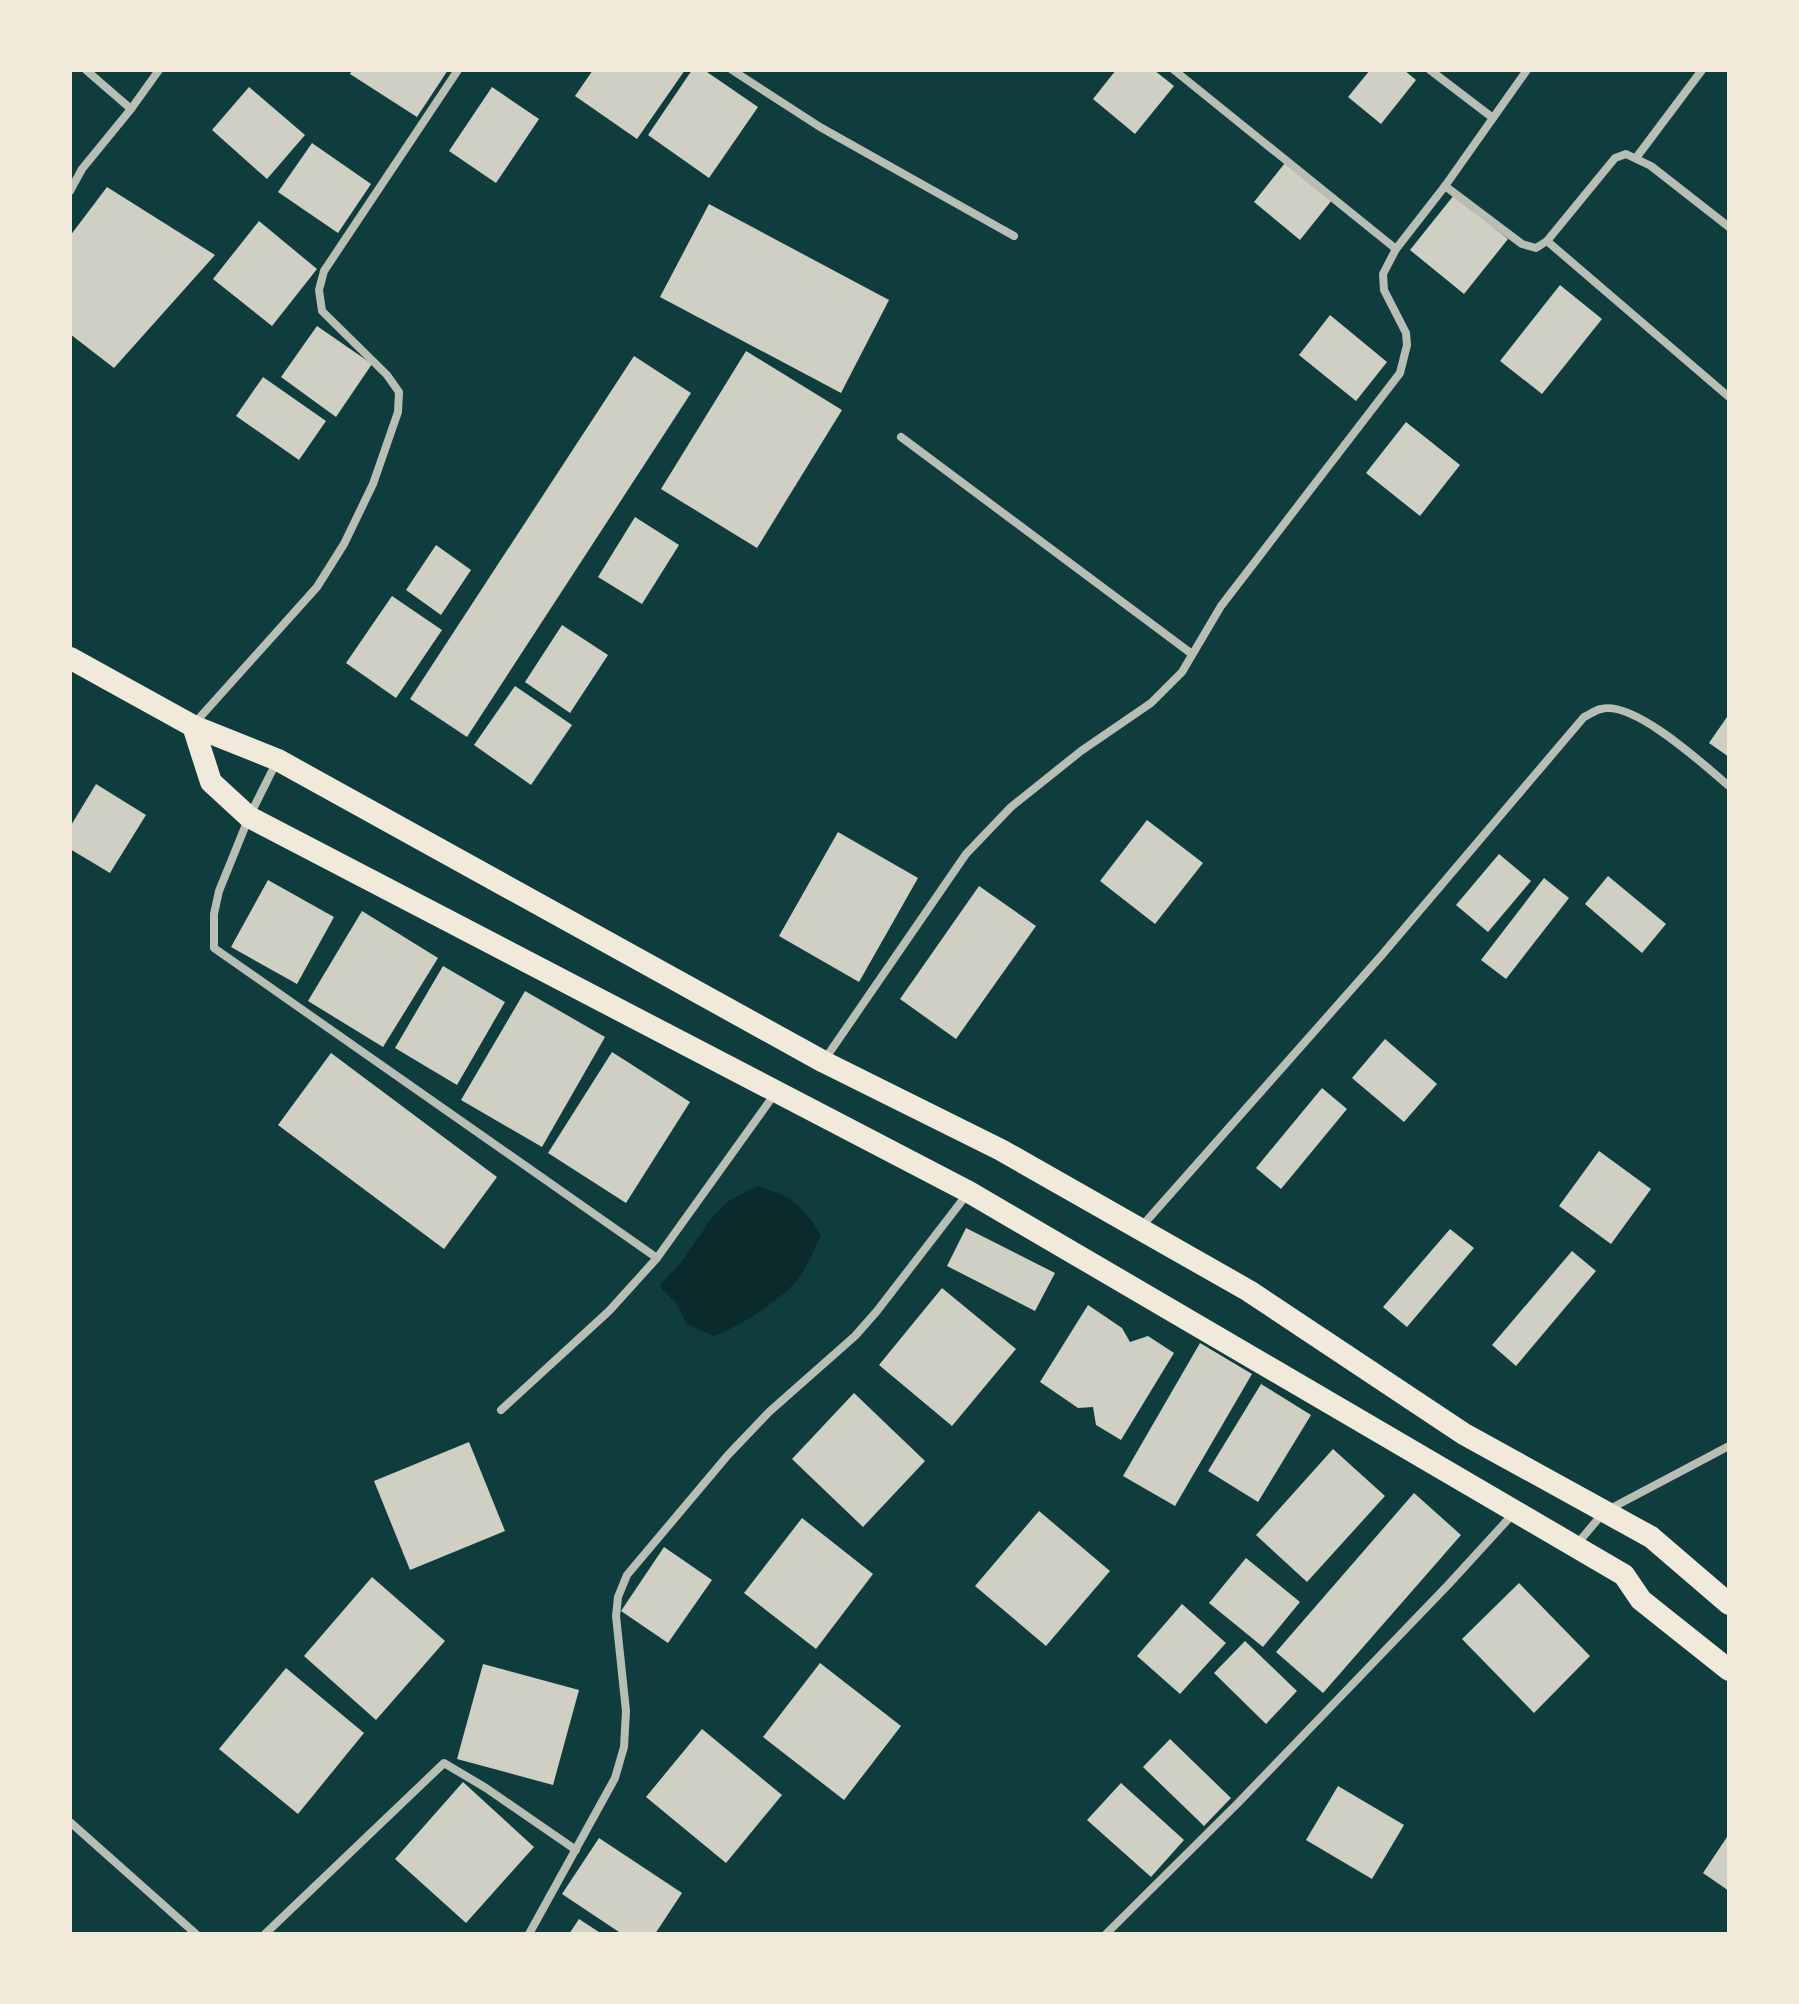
<svg xmlns="http://www.w3.org/2000/svg" width="1799" height="2004" font-family="'DM Sans',sans-serif">
	<style>
		.water { fill: #0a2a2b }
		.building { fill: #cfcfc3 }
		.lines { fill: none; stroke-linecap: round; stroke-linejoin: round }
		.minor { stroke: #b8beb3; stroke-width: 8 }
		.trunk { stroke: #f1e9da; stroke-width: 22 }
	</style>
	<rect width="100%" height="100%" fill="#0f3d3e"/>
	<path class="water" d="M757,1186C793,1197 801,1204 821,1235C815,1248 809,1263 801,1275C784,1299 741,1326 714,1336L686,1324L677,1304L659,1286L680,1264L711,1219L727,1202Z"/>
	<g class="building">
		<path d="M352,70H448L417,117L350,74Z"/>
		<path d="M593,70H685L637,139L575,96Z"/>
		<path d="M692,70H704L758,107L709,178L648,135Z"/>
		<path d="M1116,70H1154L1174,86L1135,134L1093,99Z"/>
		<path d="M1370,70H1404L1416,80L1381,124L1348,97Z"/>
		<path d="M249,87L305,135L267,179L212,130Z"/>
		<path d="M492,87L539,119L496,183L449,151Z"/>
		<path d="M312,143L371,184L338,233L278,192Z"/>
		<path d="M1285,163L1332,200L1300,240L1254,202Z"/>
		<path d="M107,187L215,255L114,368L70,334V236Z"/>
		<path d="M1454,195L1508,239L1464,294L1410,250Z"/>
		<path d="M709,204L889,300L841,393L660,297Z"/>
		<path d="M259,221L317,269L272,326L213,279Z"/>
		<path d="M1560,285L1602,319L1542,394L1500,361Z"/>
		<path d="M1330,315L1387,362L1356,401L1299,355Z"/>
		<path d="M317,326L372,364L336,417L281,377Z"/>
		<path d="M746,351L842,410L757,548L661,489Z"/>
		<path d="M634,356L691,393L467,737L410,699Z"/>
		<path d="M263,377L326,421L299,460L236,416Z"/>
		<path d="M1406,422L1460,465L1420,516L1366,473Z"/>
		<path d="M635,517L679,545L642,604L598,577Z"/>
		<path d="M436,545L471,570L441,615L406,590Z"/>
		<path d="M392,596L442,630L396,698L346,663Z"/>
		<path d="M562,625L608,655L570,713L525,682Z"/>
		<path d="M515,686L572,725L531,785L474,745Z"/>
		<path d="M1729,714V757L1709,743Z"/>
		<path d="M96,784L146,815L110,873L70,849V827Z"/>
		<path d="M1147,820L1203,863L1155,924L1100,881Z"/>
		<path d="M838,832L918,878L859,982L779,936Z"/>
		<path d="M1499,854L1531,881L1488,932L1456,905Z"/>
		<path d="M1608,876L1666,924L1642,953L1585,904Z"/>
		<path d="M1544,878L1569,898L1506,979L1481,960Z"/>
		<path d="M268,880L334,917L297,984L231,947Z"/>
		<path d="M979,886L1036,926L956,1039L900,999Z"/>
		<path d="M362,911L438,958L383,1047L308,1001Z"/>
		<path d="M443,966L505,1002L457,1085L395,1048Z"/>
		<path d="M525,991L605,1037L542,1147L461,1100Z"/>
		<path d="M1385,1039L1437,1084L1404,1122L1352,1078Z"/>
		<path d="M612,1052L690,1102L626,1203L548,1153Z"/>
		<path d="M331,1053L497,1177L444,1249L278,1125Z"/>
		<path d="M1322,1088L1347,1109L1281,1189L1256,1168Z"/>
		<path d="M1599,1151L1651,1189L1611,1244L1559,1206Z"/>
		<path d="M966,1228L1055,1273L1035,1311L947,1266Z"/>
		<path d="M1450,1229L1474,1248L1407,1327L1383,1307Z"/>
		<path d="M1572,1251L1596,1271L1516,1366L1492,1345Z"/>
		<path d="M942,1288L1016,1349L952,1426L879,1365Z"/>
		<path d="M1088,1305L1122,1328L1130,1342L1148,1336L1174,1353L1121,1440L1096,1425L1093,1407L1078,1408L1040,1382Z"/>
		<path d="M1200,1343L1252,1374L1175,1506L1123,1476Z"/>
		<path d="M1261,1384L1311,1415L1258,1502L1208,1471Z"/>
		<path d="M854,1393L925,1461L863,1527L792,1459Z"/>
		<path d="M469,1442L505,1531L410,1570L374,1481Z"/>
		<path d="M1333,1449L1385,1496L1307,1582L1256,1535Z"/>
		<path d="M1414,1493L1461,1535L1323,1693L1276,1652Z"/>
		<path d="M1039,1511L1110,1571L1046,1646L975,1586Z"/>
		<path d="M802,1518L873,1574L816,1649L744,1593Z"/>
		<path d="M664,1547L712,1580L668,1643L621,1611Z"/>
		<path d="M1246,1558L1300,1602L1263,1647L1209,1603Z"/>
		<path d="M372,1577L445,1641L376,1720L304,1656Z"/>
		<path d="M1519,1583L1590,1656L1534,1713L1462,1639Z"/>
		<path d="M1182,1604L1226,1643L1180,1694L1137,1656Z"/>
		<path d="M1245,1641L1297,1691L1266,1724L1214,1673Z"/>
		<path d="M820,1663L901,1726L844,1800L763,1737Z"/>
		<path d="M483,1664L579,1690L553,1785L457,1759Z"/>
		<path d="M286,1668L364,1733L298,1814L219,1749Z"/>
		<path d="M702,1729L782,1795L726,1863L646,1797Z"/>
		<path d="M1170,1739L1231,1798L1204,1826L1143,1767Z"/>
		<path d="M463,1782L534,1847L466,1923L395,1859Z"/>
		<path d="M1121,1783L1184,1840L1151,1877L1087,1820Z"/>
		<path d="M1338,1786L1404,1825L1372,1879L1306,1840Z"/>
		<path d="M1729,1834V1891L1703,1873Z"/>
		<path d="M599,1838L682,1893L655,1934H622L562,1894Z"/>
		<path d="M579,1919L602,1934H569Z"/>
	</g>
	<g class="lines">
		<g class="minor">
			<path d="M86,70L131,109"/>
			<path d="M732,70L820,127L1014,236"/>
			<path d="M1174,70L1396,249"/>
			<path d="M1493,118L1527,70"/>
			<path d="M1636,158L1702,70"/>
			<path d="M1445,186L1522,244L1536,248L1547,241L1615,158L1626,154L1651,166L1729,227"/>
			<path d="M70,191L82,169L131,109L159,70"/>
			<path d="M1547,241L1729,397"/>
			<path d="M901,437L1192,654"/>
			<path d="M193,725L317,587L344,544L373,484L398,412L399,392L387,375L322,311L319,290L324,271L458,70"/>
			<path d="M277,761L249,817L219,891L214,914V948L657,1258"/>
			<path d="M825,1059L966,854L1011,807L1081,751L1151,703L1182,672L1221,606L1400,373L1407,345L1406,333L1384,290L1383,274L1396,249L1445,186L1493,118L1430,70"/>
			<path d="M1142,1226L1381,956L1584,717C1589,715 1595,710 1601,709C1634,700 1704,765 1729,786"/>
			<path d="M501,1410L609,1311L657,1258L774,1095"/>
			<path d="M1577,1544L1604,1512L1729,1446"/>
			<path d="M70,1822L196,1934"/>
			<path d="M265,1934L444,1763L486,1788L576,1850"/>
			<path d="M529,1934L615,1778L624,1747L626,1711L616,1616L618,1597L627,1575L728,1455L769,1412L855,1336L877,1311L968,1193"/>
			<path d="M1106,1934L1237,1804L1448,1585L1513,1514"/>
		</g>
		<g class="trunk">
			<path d="M70,658L193,726L278,760L824,1062L1001,1150L1249,1291L1464,1434L1651,1537L1729,1604"/>
			<path d="M193,726L211,782L249,817L969,1192L1624,1575L1641,1600L1729,1670"/>
		</g>
	</g>
	<rect width="1799" height="2004" fill="none" stroke="#f1e9da" stroke-width="144"/>
</svg>
